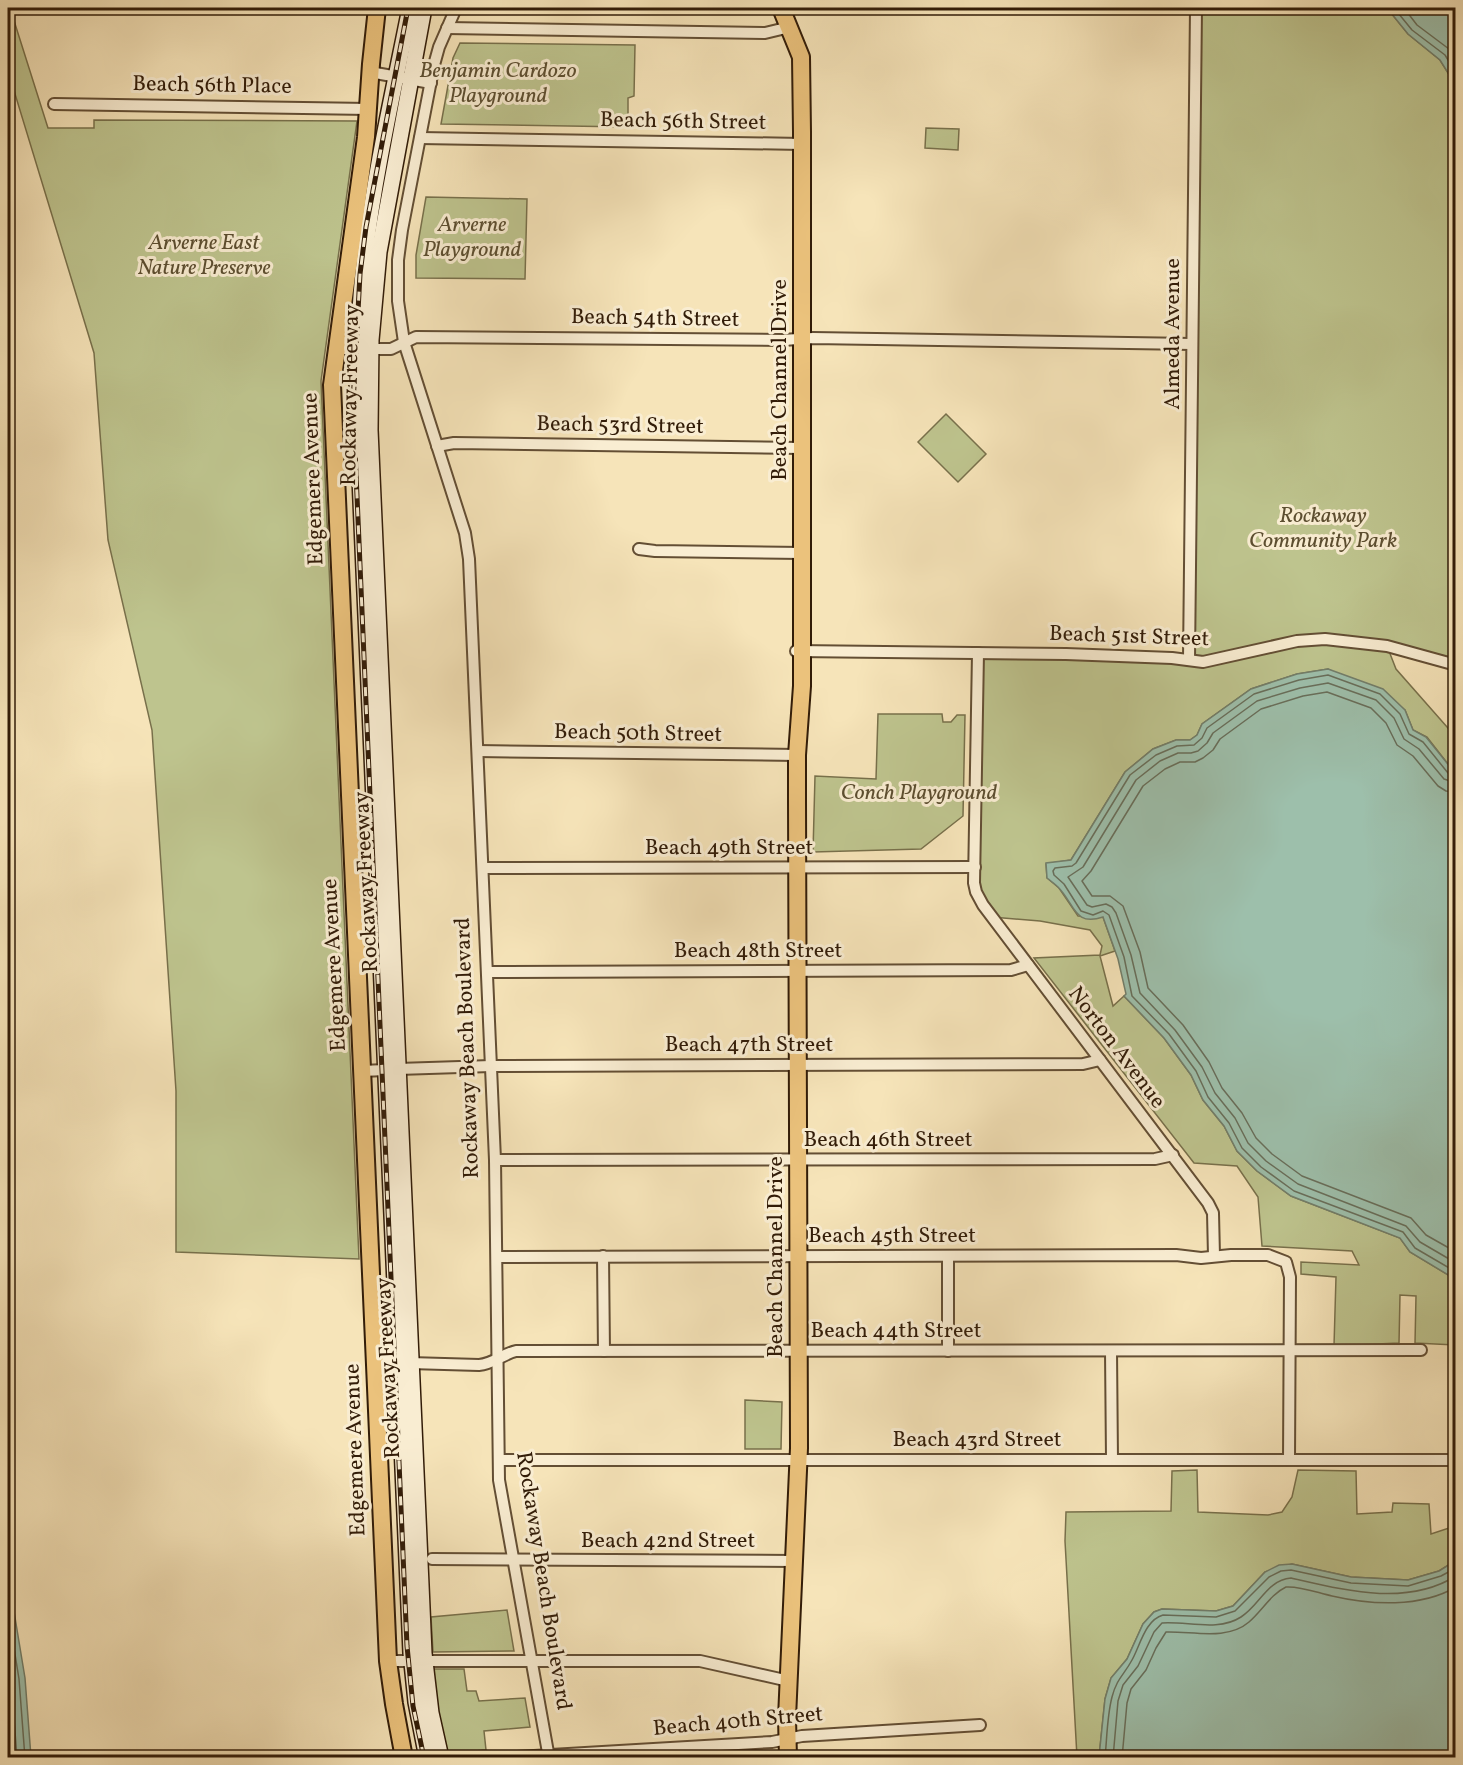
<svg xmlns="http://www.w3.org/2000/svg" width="1463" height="1765" font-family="Vollkorn,serif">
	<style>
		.green { fill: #bec48e; stroke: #78704b; stroke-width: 1.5 }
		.water { fill: #9dbfab; stroke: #727e6a; stroke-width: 1.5 }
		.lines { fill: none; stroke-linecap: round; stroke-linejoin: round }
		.shore { stroke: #686e5a; stroke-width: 1.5 }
		.street-casing { stroke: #634e34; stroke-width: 14 }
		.secondary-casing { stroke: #321c08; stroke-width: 18 }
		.primary-casing { stroke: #321c08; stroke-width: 20 }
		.street { stroke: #f9edd2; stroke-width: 10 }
		.secondary { stroke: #f9edd2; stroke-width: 15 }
		.primary { stroke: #ebc27c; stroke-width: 16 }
		.rail-casing { stroke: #321c08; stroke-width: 5 }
		.rail { stroke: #f9edd2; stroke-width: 3; stroke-dasharray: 9; stroke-linecap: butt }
		.labels { text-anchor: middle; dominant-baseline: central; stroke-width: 6; stroke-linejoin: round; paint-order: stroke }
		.park-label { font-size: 22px; font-style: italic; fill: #5c4e30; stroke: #f9edd2 }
		.street-label { font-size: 22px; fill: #321c08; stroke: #f9edd2 }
	</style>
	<rect width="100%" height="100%" fill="#f6e4b9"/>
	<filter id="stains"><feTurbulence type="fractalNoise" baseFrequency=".00333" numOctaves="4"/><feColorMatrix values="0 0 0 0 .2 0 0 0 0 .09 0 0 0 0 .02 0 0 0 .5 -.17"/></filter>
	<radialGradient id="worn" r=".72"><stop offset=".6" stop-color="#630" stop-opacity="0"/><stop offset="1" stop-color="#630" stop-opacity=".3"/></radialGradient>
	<g class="green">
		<path d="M8,8H10L48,128H94V120L357,121L321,381L359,1259L176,1252V1091L152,730L108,540L94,353L8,71Z"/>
		<path d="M1196,8H1387L1408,34L1440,60L1455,84V665L1387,646L1396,669L1455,736V773L1427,737L1413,730L1405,710L1328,669L1297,674L1251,689L1202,724L1197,735L1190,740H1176L1153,749L1125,772L1071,860L1046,864L1047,878L1059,888L1078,916L1103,917L1115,951L1100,956L1113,1006L1124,996L1164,1038L1191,1075L1203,1100L1224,1126L1237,1151L1257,1171L1291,1196L1400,1238L1410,1252L1455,1279V1345L1415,1343L1416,1296L1400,1295L1399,1343L1334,1346L1336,1277L1301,1274V1262L1359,1265L1352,1251L1262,1246L1258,1197L1237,1166L1194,1163L1034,958L1100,955L1102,946L1090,930L1040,921L992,917L976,892L978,653L1189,660Z"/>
		<path d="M460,43L635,45L634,96L628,98V127L441,124L453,58Z"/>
		<path d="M926,128L959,129L958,150L925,148Z"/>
		<path d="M426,197L527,199L525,279L416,278V255Z"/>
		<path d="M946,414L986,454L958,482L918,442Z"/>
		<path d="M878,714H942L943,722H951L957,715H965L963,816L921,849L813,852L815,776L876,779Z"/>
		<path d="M745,1400L782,1402L781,1449H745Z"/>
		<path d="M1197,1470L1198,1512L1268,1515L1282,1512L1292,1497L1298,1470L1356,1471L1357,1514L1392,1512L1393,1503L1429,1504L1431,1534L1455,1526V1561L1439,1571L1408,1580L1351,1577L1292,1564L1265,1572L1233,1606L1216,1611L1162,1609L1154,1612L1143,1624L1127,1659L1111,1678L1105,1699L1099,1757H1077L1065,1541L1066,1512L1171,1511L1172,1471Z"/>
		<path d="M507,1610L514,1651L433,1652L431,1617Z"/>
		<path d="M431,1669H464L467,1691H476L479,1701L525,1698L530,1727L484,1731L486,1750L454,1753V1757H448L433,1690Z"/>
	</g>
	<g class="water">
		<path d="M1387,8H1455V84L1440,60L1408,34Z"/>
		<path d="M1328,669L1383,689L1405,710L1413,730L1426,737L1455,773V1279L1410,1252L1400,1238L1291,1196L1257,1171L1237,1151L1224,1126L1203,1100L1191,1075L1164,1038L1124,996L1126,994L1118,959L1103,917C1074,927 1075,904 1058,887C1055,884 1051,881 1047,878L1046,863L1071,860L1125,772L1153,749L1176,740H1190L1197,735L1202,724L1251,689L1297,674Z"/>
		<path d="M1455,1561V1757H1099L1105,1699L1111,1678L1127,1659L1143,1624L1154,1612L1162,1609L1216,1611L1233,1606L1265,1572L1279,1565L1292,1564L1351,1577L1408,1580L1439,1571Z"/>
		<path d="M8,1575L25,1678L31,1757H8Z"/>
	</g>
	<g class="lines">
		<g class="shore">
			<path d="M1394,8L1412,30L1445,55L1456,73"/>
			<path d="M1404,8L1417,25L1449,49L1456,58"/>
			<path d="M1456,776L1448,773L1423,742L1409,734L1400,714L1380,694L1328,675L1299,680L1254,694L1207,728L1202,738L1194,745L1177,746L1156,755L1130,775L1076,863L1072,866L1055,868L1053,871L1054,875L1064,884L1081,911L1093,915L1103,911L1109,915L1124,957L1132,996L1169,1034L1196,1071L1208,1097L1229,1123L1242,1148L1261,1167L1294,1191L1403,1232L1415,1248L1456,1272"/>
			<path d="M1456,783L1444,779L1419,749L1404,739L1394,718L1376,700L1328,683L1300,688L1257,701L1213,733L1207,743L1198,751L1191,753H1178L1160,761L1136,780L1083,867L1068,877L1087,905L1092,907L1106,904L1112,907L1116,913L1131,955L1140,993L1175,1030L1202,1067L1215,1093L1235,1118L1248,1143L1266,1161L1298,1184L1406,1226L1420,1242L1456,1263"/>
			<path d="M1456,792L1446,791L1438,786L1413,756L1397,745L1386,723L1371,708L1327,692L1303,696L1261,709L1220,739L1213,750L1203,758L1195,762H1180L1165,769L1143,786L1091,871L1082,881L1092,896H1110L1123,906L1140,952L1148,988L1183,1025L1209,1062L1222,1088L1242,1113L1256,1138L1272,1154L1302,1176L1411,1218L1426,1235L1456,1252"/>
			<path d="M8,1611L19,1679L25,1758"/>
			<path d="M8,1658L11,1679L17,1758"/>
			<path d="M1105,1758C1107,1738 1107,1716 1112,1697C1117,1678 1124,1675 1132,1660C1140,1646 1145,1620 1163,1615L1216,1617L1235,1611L1269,1577L1281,1571L1291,1570L1351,1583L1408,1586L1441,1576L1456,1568"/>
			<path d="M1113,1758L1118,1701L1123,1685L1138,1666L1154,1632L1162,1623C1187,1621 1218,1632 1241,1617C1260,1605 1267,1580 1291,1578C1344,1590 1406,1607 1456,1576"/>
			<path d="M1122,1758L1127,1703L1131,1689L1146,1670L1156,1648L1166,1632C1192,1631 1227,1641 1249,1622C1262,1611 1271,1594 1286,1587C1301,1586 1318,1593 1332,1596C1371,1605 1420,1608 1456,1587"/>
		</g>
		<defs>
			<g id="street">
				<path d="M456,8L439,47L434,65L402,230L398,260V301L404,342L465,533L469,559L495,1160L499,1480L549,1758"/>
				<path d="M447,28L765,33L790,27"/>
				<path d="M370,72L431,83"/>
				<path d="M54,104L369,109"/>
				<path d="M420,138L802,144"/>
				<path d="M336,349H391L416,337L783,340L813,338L1192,344"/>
				<path d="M437,446L454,443L802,448"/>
				<path d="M639,549L655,551L802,553"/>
				<path d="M796,651L1066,654L1172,658L1203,662L1297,641L1325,639L1387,646L1456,665"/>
				<path d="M978,653L974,883L976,892L983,905L1208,1203L1213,1213L1214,1256"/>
				<path d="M1189,660L1196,8"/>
				<path d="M478,751L797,755"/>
				<path d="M483,868L975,867"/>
				<path d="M487,972L1011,970L1028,965"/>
				<path d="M398,1069L491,1066L1083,1064L1100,1060"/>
				<path d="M362,1071L385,1070"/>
				<path d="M495,1160L1155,1159L1173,1155"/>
				<path d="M603,1256L604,1351"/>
				<path d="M497,1257L1176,1255L1201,1258L1231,1255H1268L1286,1262L1290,1277L1289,1460"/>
				<path d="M948,1351V1256"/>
				<path d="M1111,1351L1112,1460"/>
				<path d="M375,1362L479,1365C493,1364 503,1354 516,1351L1421,1350"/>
				<path d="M499,1460H1456"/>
				<path d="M432,1559L795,1561"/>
				<path d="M388,1661H700L789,1681"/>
				<path d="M500,1758L772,1742L802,1736L980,1725"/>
			</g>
			<g id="secondary">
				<path d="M410,8C394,89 375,171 365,254C359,306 357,357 357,409L411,1653L416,1702L427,1758"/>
				<path d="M424,8L379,252L371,340L370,430L424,1653L431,1713L441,1758"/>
			</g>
			<g id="primary">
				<path d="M377,8L371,64L366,137L332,385L388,1661L394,1704L404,1758"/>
				<path d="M781,8L801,57L802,132V686L797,755V800L799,1448L787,1718L788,1758"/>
			</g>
		</defs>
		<use href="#street" class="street-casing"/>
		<use href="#secondary" class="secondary-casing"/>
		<use href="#primary" class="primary-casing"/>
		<use href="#street" class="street"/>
		<use href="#secondary" class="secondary"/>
		<use href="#primary" class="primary"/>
		<defs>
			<path id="rail" d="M408,8L366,227L360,274L353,404L407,1646L413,1706L424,1758"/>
		</defs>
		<use href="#rail" class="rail-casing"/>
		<use href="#rail" class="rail"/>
	</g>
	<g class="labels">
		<g class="park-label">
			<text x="498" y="71">Benjamin Cardozo<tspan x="498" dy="25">Playground</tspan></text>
			<text x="472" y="225">Arverne<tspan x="472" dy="25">Playground</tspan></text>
			<text x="204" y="243">Arverne East<tspan x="204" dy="25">Nature Preserve</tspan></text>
			<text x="1323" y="516">Rockaway<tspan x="1323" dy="25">Community Park</tspan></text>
			<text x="919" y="793">Conch Playground</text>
		</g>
		<g class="street-label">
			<text transform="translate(212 86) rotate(1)">Beach 56th Place</text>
			<text transform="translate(683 122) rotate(1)">Beach 56th Street</text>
			<text transform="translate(655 319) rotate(1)">Beach 54th Street</text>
			<text transform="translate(1173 334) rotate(-90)">Almeda Avenue</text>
			<text transform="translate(780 380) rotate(-90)">Beach Channel Drive</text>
			<text transform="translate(351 395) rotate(-89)">Rockaway Freeway</text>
			<text transform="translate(620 426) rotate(1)">Beach 53rd Street</text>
			<text transform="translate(314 479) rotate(-92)">Edgemere Avenue</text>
			<text transform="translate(1129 637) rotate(2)">Beach 51st Street</text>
			<text transform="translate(638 734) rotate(1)">Beach 50th Street</text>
			<text x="729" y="848">Beach 49th Street</text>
			<text transform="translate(367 882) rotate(-93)">Rockaway Freeway</text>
			<text x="758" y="951">Beach 48th Street</text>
			<text transform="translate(335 965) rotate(-93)">Edgemere Avenue</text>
			<text x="749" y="1045">Beach 47th Street</text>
			<text transform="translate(468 1048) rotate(-92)">Rockaway Beach Boulevard</text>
			<text transform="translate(1116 1048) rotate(53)">Norton Avenue</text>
			<text x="888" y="1140">Beach 46th Street</text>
			<text x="892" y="1236">Beach 45th Street</text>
			<text transform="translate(776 1257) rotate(-90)">Beach Channel Drive</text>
			<text x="896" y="1331">Beach 44th Street</text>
			<text transform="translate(389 1368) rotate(-93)">Rockaway Freeway</text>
			<text x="977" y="1440">Beach 43rd Street</text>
			<text transform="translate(356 1450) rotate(-92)">Edgemere Avenue</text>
			<text x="668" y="1541">Beach 42nd Street</text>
			<text transform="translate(543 1581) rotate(81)">Rockaway Beach Boulevard</text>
			<text transform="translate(738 1722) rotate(-5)">Beach 40th Street</text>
		</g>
	</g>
	<rect width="1463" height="1765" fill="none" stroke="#f6e4b9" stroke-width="30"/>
	<rect x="9" y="9" width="1445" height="1747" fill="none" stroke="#321c08" stroke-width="3"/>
	<rect x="15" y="15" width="1433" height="1735" fill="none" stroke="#321c08" stroke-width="1.5"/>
	<rect width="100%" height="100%" filter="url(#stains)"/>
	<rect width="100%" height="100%" fill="url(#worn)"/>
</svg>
